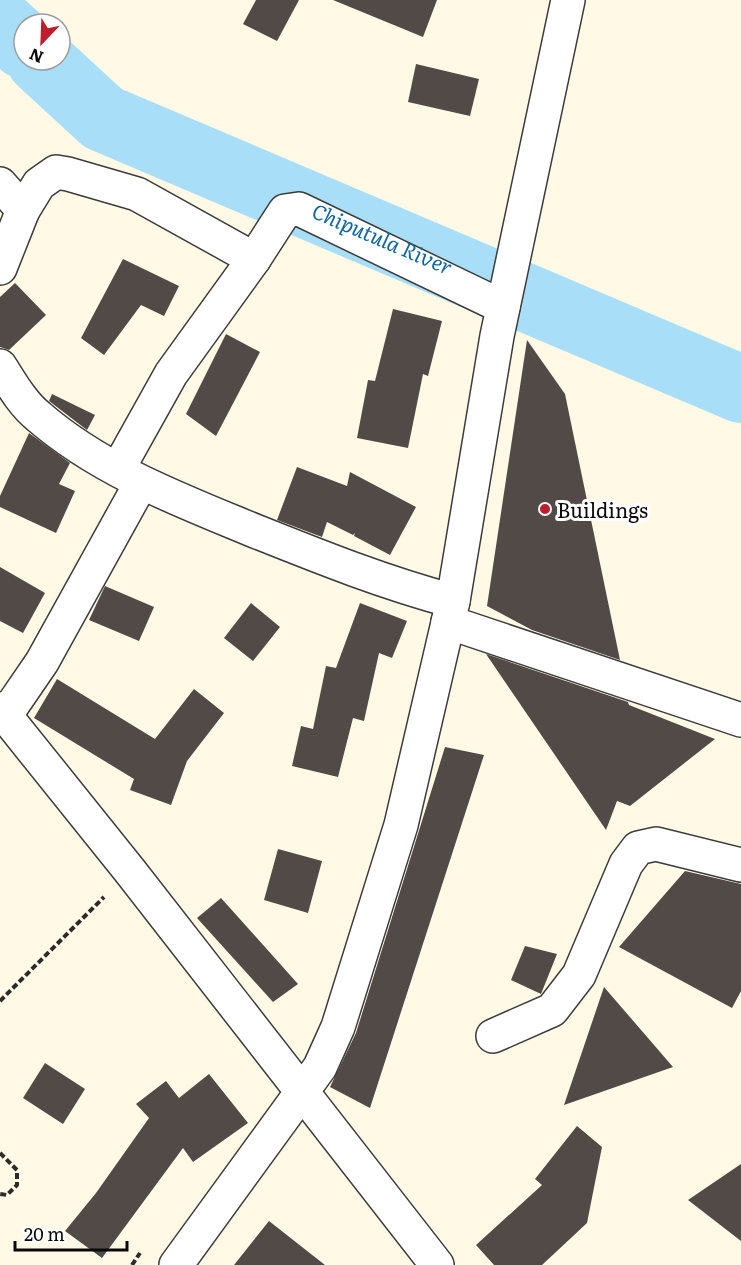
<svg xmlns="http://www.w3.org/2000/svg" width="741" height="1265" font-family="Literata,serif">
	<style>
		.lines { fill: none; stroke-linecap: round; stroke-linejoin: round }
		.river { stroke: #a8def8; stroke-width: 68 }
		.building { fill: #524a46 }
		.street-casing { stroke: #3c3c3c; stroke-width: 36 }
		.path { stroke: #2b2b2b; stroke-width: 4; stroke-dasharray: 6 3; stroke-linecap: butt }
		.street { stroke: #fff; stroke-width: 33 }
		.poi-dot { fill: #bd1d2c; stroke: #fff; stroke-width: 2 }
		.labels { text-anchor: middle; dominant-baseline: central; stroke-width: 6; stroke-linejoin: round; paint-order: stroke }
		.poi-label { font-size: 20px; fill: #090909; stroke: #fff; text-anchor: start }
		.water-label { font-size: 21px; font-style: italic; fill: #10669e; stroke: #fff }
	</style>
	<rect width="100%" height="100%" fill="#fff9e6"/>
	<g class="lines">
		<g class="river">
			<path d="M0,23L24,45"/>
			<path id="s1" d="M40,60L103,118L741,389"/>
		</g>
	</g>
	<g class="building">
		<path d="M256,0H299L277,41L243,24Z"/>
		<path d="M333,0H437L423,37Z"/>
		<path d="M416,64L479,79L470,116L408,102Z"/>
		<path d="M123,259L179,286L164,316L141,305L104,355L81,338Z"/>
		<path d="M15,283L46,315L9,350L0,347V297Z"/>
		<path d="M393,309L442,321L428,376L423,374L408,448L357,438L368,380L375,381Z"/>
		<path d="M226,334L260,352L216,436L186,414Z"/>
		<path d="M527,340L565,394L620,660L532,630L487,606Z"/>
		<path d="M52,394L95,415L87,430L49,401Z"/>
		<path d="M29,433L70,463L59,484L75,491L56,533L0,507V496Z"/>
		<path d="M297,467L347,486L350,472L416,507L390,555L354,536L355,533L353,535L327,522L322,537L277,520Z"/>
		<path d="M0,567L45,593L23,633L0,621Z"/>
		<path d="M105,586L154,607L139,641L89,620Z"/>
		<path d="M251,603L280,627L253,661L224,638Z"/>
		<path d="M360,603L407,621L392,658L379,653L364,721L353,718L338,777L292,766L301,726L313,729L326,666L336,668Z"/>
		<path d="M486,654L628,702L629,705L715,739L630,806L617,801L606,830Z"/>
		<path d="M57,679L155,739L194,689L224,713L187,761L171,805L130,790L134,779L34,718Z"/>
		<path d="M445,747L484,755L370,1108L330,1087L356,1033Z"/>
		<path d="M278,849L322,861L308,913L264,900Z"/>
		<path d="M685,871L741,884V991L732,1008L619,947Z"/>
		<path d="M221,898L298,984L273,1002L197,918Z"/>
		<path d="M525,946L557,954L541,994L511,980Z"/>
		<path d="M604,987L673,1067L564,1105Z"/>
		<path d="M45,1063L85,1089L63,1124L23,1098Z"/>
		<path d="M209,1074L248,1123L193,1162L183,1148L102,1258L65,1231L96,1193L149,1118L136,1104L166,1081L179,1098Z"/>
		<path d="M577,1126L602,1147L587,1223L542,1265H494L476,1245L542,1185L535,1179Z"/>
		<path d="M741,1164V1241L688,1200Z"/>
		<path d="M269,1221L325,1265H234Z"/>
	</g>
	<g class="lines">
		<defs>
			<g id="street">
				<path d="M0,184L23,210L0,268"/>
				<path d="M23,210L39,184L56,172L68,174L137,194L254,259L285,211L299,209L503,307"/>
				<path d="M0,366C11,383 22,403 38,416C100,470 180,500 255,531C320,557 385,583 453,601"/>
				<path d="M118,469L171,374L254,259"/>
				<path d="M448,622L741,720"/>
				<path d="M0,709L130,871L437,1265"/>
				<path d="M5,716L42,662L141,483"/>
				<path d="M493,1036L552,1010L579,975L626,864L638,848L656,844L741,865"/>
				<path d="M176,1265L320,1067L338,1027L401,825L453,601L497,336L568,0"/>
			</g>
		</defs>
		<use href="#street" class="street-casing"/>
		<g class="path">
			<path d="M0,1001L104,897"/>
			<path d="M0,1153L17,1170V1185L7,1195L0,1194"/>
			<path d="M132,1265L140,1253"/>
		</g>
		<use href="#street" class="street"/>
	</g>
	<circle class="poi-dot" cx="545" cy="509" r="6"/>
	<g class="labels">
		<g class="poi-label">
			<text x="557" y="509">Buildings</text>
		</g>
		<g class="water-label">
			<text stroke="none"><textPath href="#s1" startOffset="390">Chiputula River</textPath></text>
		</g>
	</g>
	<g transform="translate(42 42) rotate(203)"><circle r="28" fill="#ffffff" stroke="#9d9d9d" stroke-width="1.5"/>
	<path d="M0-4.5L10 22L0 15L-10 22Z" fill="#bd1d2c"/>
	<text y="-9" font-size="16" font-weight="bold" text-anchor="middle" fill="#090909">N</text>
	</g>
	<path d="M15 1241v9h112v-9" fill="none" stroke="#090909" stroke-width="3"/>
	<text x="24" y="1241" font-size="18" fill="#090909" stroke="#ffffff" stroke-width="4.5" paint-order="stroke">20 m</text>
</svg>
